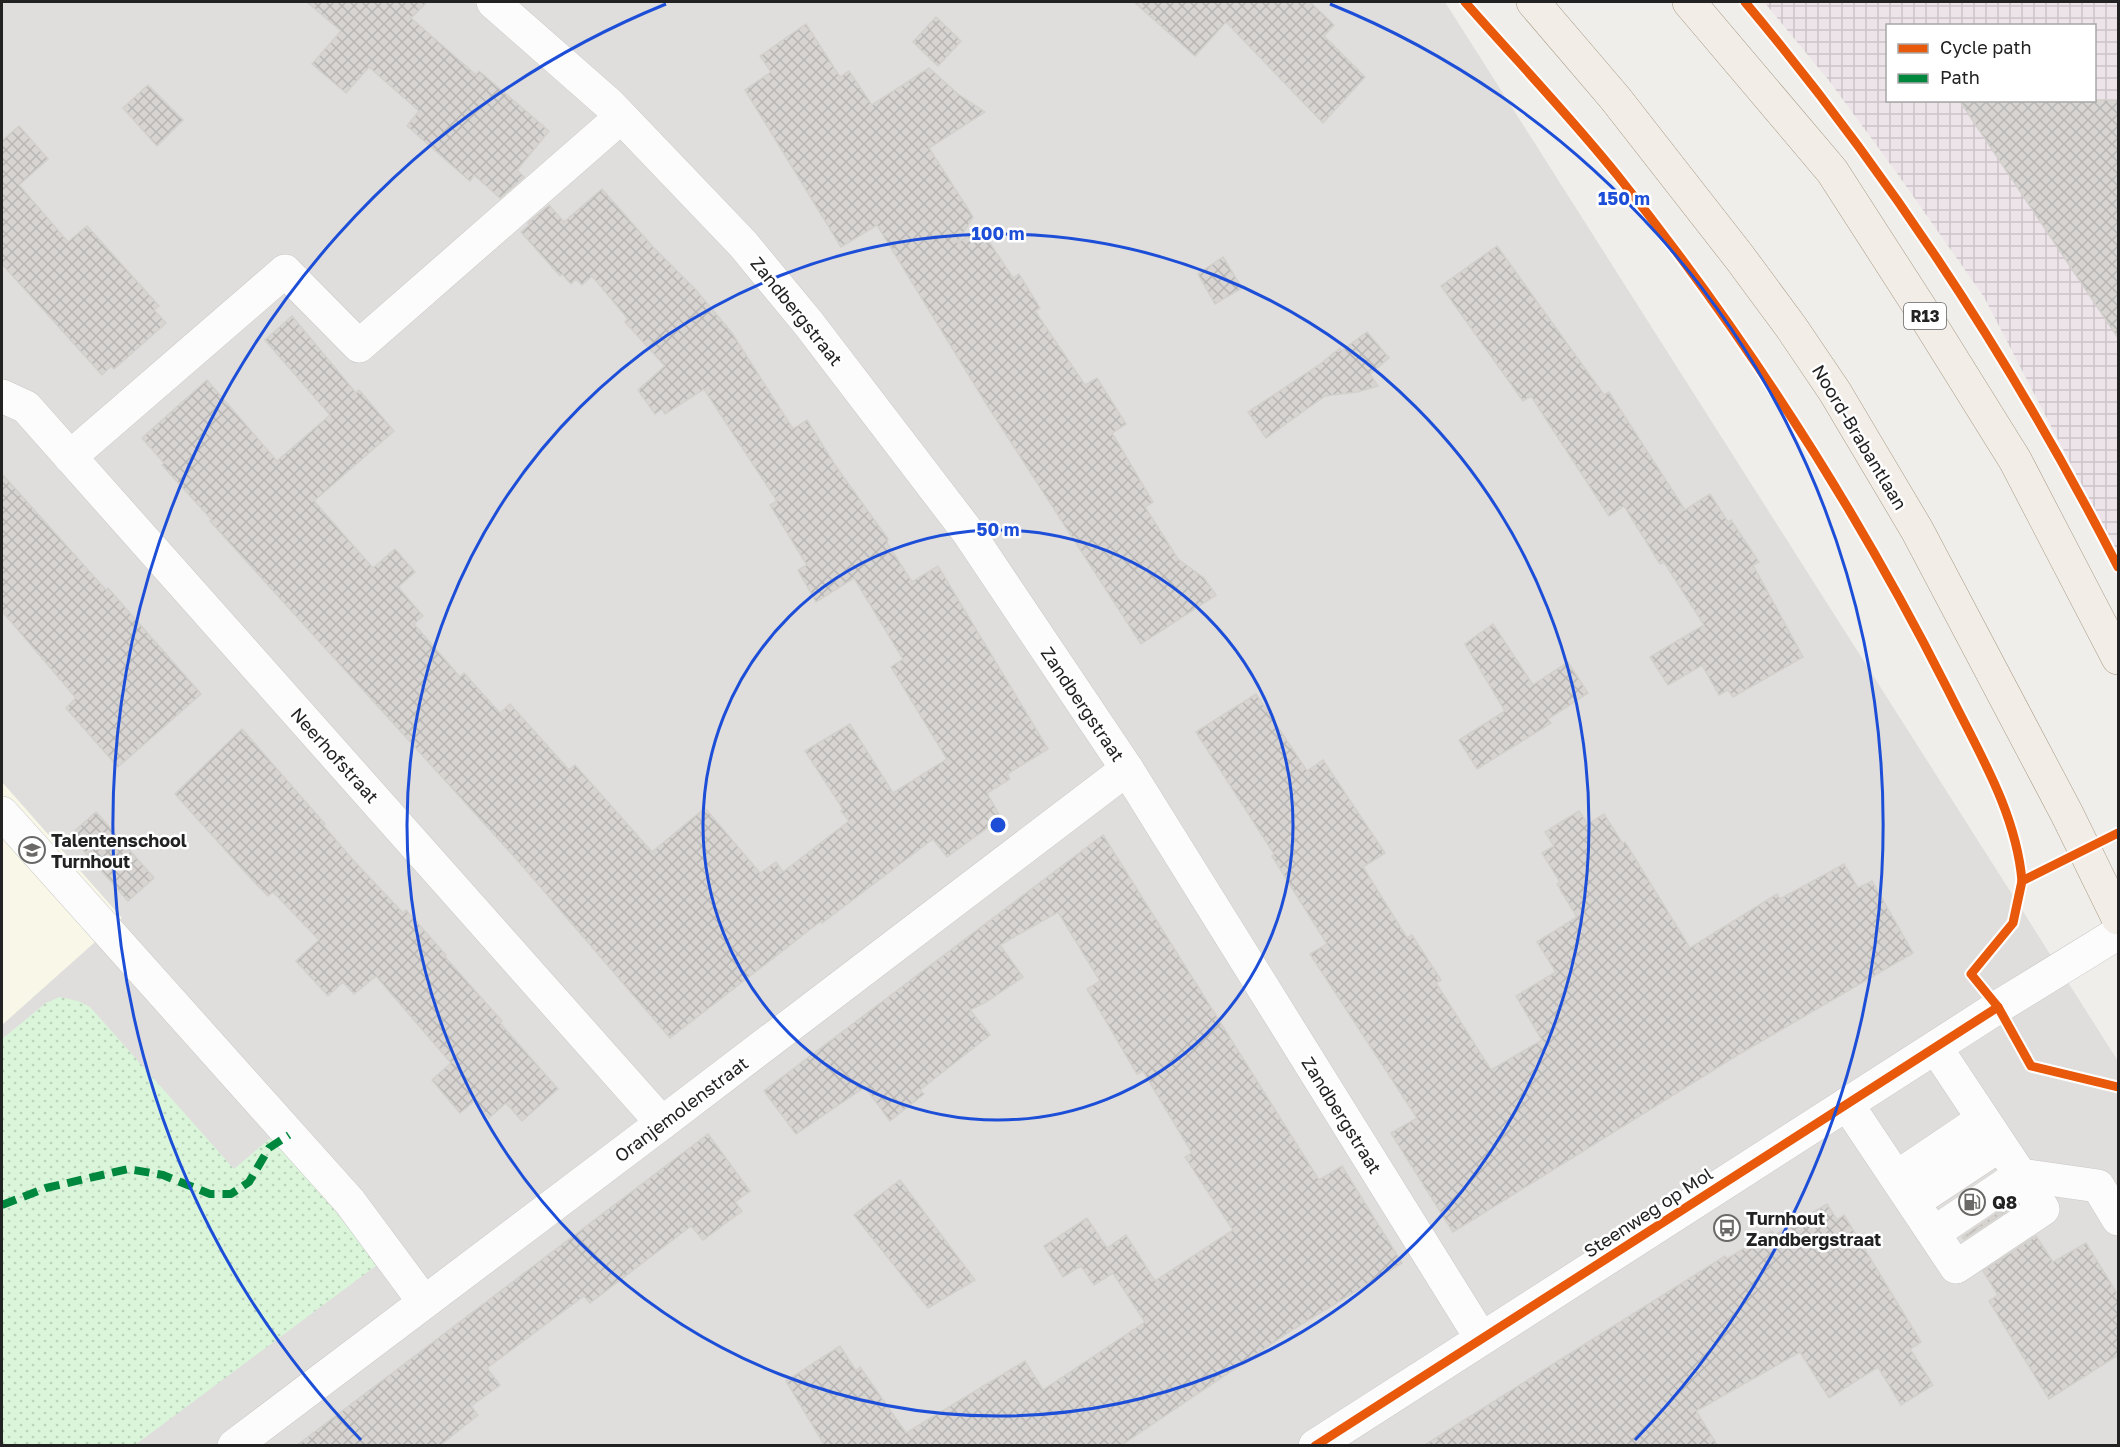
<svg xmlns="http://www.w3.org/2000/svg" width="2120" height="1447" font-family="'Golos Text',sans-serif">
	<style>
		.residential { fill: #dfdedc }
		.industrial { fill: url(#industrial-grid); fill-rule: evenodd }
		.education { fill: #f8f7e8 }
		.park { fill: url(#park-dots) }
		.building { fill: url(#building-cross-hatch); stroke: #d3d0cc; stroke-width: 1.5 }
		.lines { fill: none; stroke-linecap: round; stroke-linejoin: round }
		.minor-casing { stroke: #c9c8c7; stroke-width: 34 }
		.major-casing { stroke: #a79c86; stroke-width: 34 }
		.minor { stroke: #fdfcfc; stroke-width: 33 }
		.major { stroke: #f3ede7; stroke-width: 33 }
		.quiet { stroke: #00873e; stroke-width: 8; stroke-dasharray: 15 8; stroke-linecap: butt }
		.cycleway-casing { stroke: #fff; stroke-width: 13 }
		.cycleway { stroke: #e8590c; stroke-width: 9 }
		.ring { fill: none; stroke: #1d4ed8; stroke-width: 3 }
		.labels { text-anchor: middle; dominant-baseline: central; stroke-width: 5; stroke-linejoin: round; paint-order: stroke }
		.shield { fill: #fff; stroke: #646464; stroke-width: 1.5 }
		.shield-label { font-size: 16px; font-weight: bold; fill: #222 }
		.street-label { font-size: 18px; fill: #222; stroke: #fff }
		.poi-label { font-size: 18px; font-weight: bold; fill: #222; stroke: #fff; text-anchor: start }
		.centre { fill: #1d4ed8; stroke: #fff; stroke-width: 3 }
		.ring-label { font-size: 18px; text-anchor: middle; font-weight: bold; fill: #1d4ed8; stroke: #fff; stroke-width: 5; stroke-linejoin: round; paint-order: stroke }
	</style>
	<defs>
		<pattern id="industrial-grid" width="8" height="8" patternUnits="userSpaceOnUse" patternTransform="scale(1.5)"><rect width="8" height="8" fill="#ede4e9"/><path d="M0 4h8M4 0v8" fill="none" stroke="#cbc3c8"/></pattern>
		<pattern id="park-dots" width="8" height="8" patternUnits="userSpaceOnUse" patternTransform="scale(1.5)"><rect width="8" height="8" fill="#daf5da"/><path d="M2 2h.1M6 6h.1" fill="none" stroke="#bbd2bb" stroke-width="1.8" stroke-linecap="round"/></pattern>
		<pattern id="building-cross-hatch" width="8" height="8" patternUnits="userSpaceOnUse" patternTransform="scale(1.5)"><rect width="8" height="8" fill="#d7d4d2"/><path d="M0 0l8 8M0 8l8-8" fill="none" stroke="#b8b6b4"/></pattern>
	</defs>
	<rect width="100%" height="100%" fill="#f0eeeb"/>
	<path class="residential" d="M2,2H1445L2118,1061V1445L2,1446Z"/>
	<path class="industrial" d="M1764,2H2118V555L1984,297L1894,169L1827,78ZM1888,26H2094V100H1888Z"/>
	<path class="education" d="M2,782L122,918L2,1025Z"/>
	<path class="park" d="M60,997L78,1001L90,1007L234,1169L275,1134L377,1265L135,1445H2V1039L46,1003Z"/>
	<g class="building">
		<path d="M307,2H427L411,18L476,75L479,71L549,131L517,170L524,177L500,198L474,175L470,181L407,126L419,111L369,67L346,93L312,64L341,31Z"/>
		<path d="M1134,2H1310L1334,25L1324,36L1365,77L1323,123L1226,22L1195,56Z"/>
		<path d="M936,17L961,41L938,66L913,42Z"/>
		<path d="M806,24L840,77L849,71L872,105L929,68L958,94L985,112L929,148L973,217L957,243L980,228L1013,278L1019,274L1040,308L1035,311L1085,385L1097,378L1126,424L1112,433L1153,502L1145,507L1178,559L1204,578L1216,595L1141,644L987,405L877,225L841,247L745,90L771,72L760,56Z"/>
		<path d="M148,85L183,120L157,146L123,108Z"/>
		<path d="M1959,100H2118V338Z"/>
		<path d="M19,126L48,159L19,185L68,242L87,226L159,306L154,310L166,323L114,369L111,366L102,375L2,264V141Z"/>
		<path d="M602,189L653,247L695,289L732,333L793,429L807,420L835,465L888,539L887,543L912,582L938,566L1048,749L1007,774L1010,779L987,793L1001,818L947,857L933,839L822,923L821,921L670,1038L519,862L210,521L212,520L162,465L164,463L142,438L207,380L277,461L330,415L265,340L292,316L356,393L359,390L394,431L314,501L373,568L395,549L415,572L398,587L423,616L414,624L460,677L464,673L500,713L510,704L569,770L575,765L652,852L705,808L760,873L776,862L783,872L849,821L841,811L843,809L805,751L850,724L893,793L947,759L891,667L903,659L854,578L816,602L798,570L807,565L770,505L777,501L704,389L665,414L662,409L655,414L638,390L665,366L625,322L628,319L592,276L582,285L576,279L571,284L562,274L560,276L521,232L529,225L528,223L549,205L564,222Z"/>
		<path d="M1497,246L1604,395L1609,392L1685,510L1710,494L1728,522L1731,520L1759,562L1753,565L1803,657L1733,697L1728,690L1719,695L1702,665L1668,685L1650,657L1704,625L1664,562L1660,564L1624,506L1609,516L1531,396L1523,401L1441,286Z"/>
		<path d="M1223,257L1242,288L1215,304L1198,274Z"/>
		<path d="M1367,332L1389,358L1370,374L1378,386L1357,392L1325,396L1266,438L1248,412L1319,365L1340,348L1341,351Z"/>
		<path d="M2,474L106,590L108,588L201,694L118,767L66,708L76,698L2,611Z"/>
		<path d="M1493,624L1533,685L1568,662L1588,693L1548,719L1551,723L1477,769L1459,740L1505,711L1465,644Z"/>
		<path d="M1256,694L1307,771L1323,760L1385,853L1363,867L1407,938L1412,935L1441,980L1436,983L1491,1070L1542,1040L1516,996L1556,972L1537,942L1577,917L1557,884L1560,882L1542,853L1554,846L1545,832L1579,811L1588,824L1604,814L1623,844L1625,842L1690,948L1777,894L1780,899L1844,864L1858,888L1872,881L1913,953L1736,1056L1453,1232L1391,1133L1417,1118L1310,954L1327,944L1272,856L1274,854L1196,732Z"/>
		<path d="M242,729L325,824L323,825L354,861L403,913L406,910L446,955L445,957L502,1021L500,1023L558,1089L522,1121L506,1103L489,1118L474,1101L460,1113L432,1080L451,1063L376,976L354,994L343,982L328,996L296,961L319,940L273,892L268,896L255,883L175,794Z"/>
		<path d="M96,812L154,878L128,901L70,835Z"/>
		<path d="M1103,835L1319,1180L1342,1166L1402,1263L1292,1330L1120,1446H825L786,1381L840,1346L856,1371L860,1367L906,1433L1025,1361L1043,1390L1145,1322L1113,1273L1094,1285L1081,1266L1063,1277L1044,1246L1087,1218L1107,1248L1126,1235L1155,1281L1233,1230L1185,1157L1192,1153L1143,1071L1137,1074L1087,989L1100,981L1058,912L1000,945L1023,977L986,1002L970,1010L990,1035L920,1090L924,1094L890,1121L865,1087L796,1134L764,1091Z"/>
		<path d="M708,1134L750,1191L735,1202L742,1211L703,1240L691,1226L590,1303L584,1296L487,1368L500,1385L471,1406L478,1415L439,1446H296Z"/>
		<path d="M900,1180L975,1280L928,1308L854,1215Z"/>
		<path d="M1827,1204L1837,1220L1844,1215L1921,1342L1910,1349L1933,1385L1901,1405L1878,1367L1829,1398L1800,1352L1696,1411L1718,1446H1423L1725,1256L1727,1259L1772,1231L1775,1235Z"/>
		<path d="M2009,1205L2011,1208L1964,1239L1962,1237Z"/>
		<path d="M2036,1236L2053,1262L2086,1243L2118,1295V1355L2049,1399L1989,1301L1998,1295L1983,1271Z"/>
	</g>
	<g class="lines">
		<defs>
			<g id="minor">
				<path d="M493,2L609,104L743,244L809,324L968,532L1127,769L1481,1338"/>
				<path d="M2,396L26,407L662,1123"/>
				<path d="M70,457L285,271L359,346L621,117"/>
				<path d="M2,813L350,1202L424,1302"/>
				<path d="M1847,1104L1956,1267L2043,1209L1936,1048"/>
				<path d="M1897,1177L1983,1119"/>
				<path d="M1914,1202L2000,1145"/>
				<path d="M1934,1233L2020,1175L2098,1186L2118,1219"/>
				<path d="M234,1446L662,1123L1127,769"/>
				<path d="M1315,1446L1998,1007L2118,933"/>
			</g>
			<g id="major">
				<path d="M1533,2L1615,98L1740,258L1791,327L1835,392L1917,530L2067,814L2118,918"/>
				<path d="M1689,2L1832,171L1919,306L2015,460L2118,658"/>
			</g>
		</defs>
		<use href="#minor" class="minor-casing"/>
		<use href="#major" class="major-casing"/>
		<use href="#minor" class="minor"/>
		<use href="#major" class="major"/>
		<path class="quiet" d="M2,1205L46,1188L128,1169L163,1175L210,1194H231L249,1182L269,1148L289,1135"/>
		<defs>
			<g id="cycleway">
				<path d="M1465,2C1516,60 1569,115 1618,176C1744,334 1857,510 1948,690C1978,751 2016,812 2022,881"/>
				<path d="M1745,2C1890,175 2015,366 2118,567"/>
				<path d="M2118,833L2022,881L2013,923L1971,974L1998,1007L2031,1066L2118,1087"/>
				<path d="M1315,1446L1998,1007"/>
			</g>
		</defs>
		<use href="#cycleway" class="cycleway-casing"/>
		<use href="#cycleway" class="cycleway"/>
	</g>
	<g class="ring">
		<circle cx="998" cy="825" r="295"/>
		<circle cx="998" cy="825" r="591"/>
		<path d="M361 1440A886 886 0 0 1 666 4M1330 4A886 886 0 0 1 1635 1440"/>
	</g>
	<defs>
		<symbol id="school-ring" viewBox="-11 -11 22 22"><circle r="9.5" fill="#fff" stroke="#6a6968" stroke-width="1.5"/><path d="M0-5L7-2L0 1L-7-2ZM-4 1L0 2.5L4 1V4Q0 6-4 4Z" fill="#6a6968"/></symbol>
		<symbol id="fuel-ring" viewBox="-11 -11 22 22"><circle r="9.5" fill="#fff" stroke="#6a6968" stroke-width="1.5"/><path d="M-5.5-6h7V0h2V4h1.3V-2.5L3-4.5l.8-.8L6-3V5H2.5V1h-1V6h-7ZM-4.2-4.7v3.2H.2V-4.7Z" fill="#6a6968"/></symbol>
		<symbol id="bus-ring" viewBox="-11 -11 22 22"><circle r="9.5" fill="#fff" stroke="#6a6968" stroke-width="1.5"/><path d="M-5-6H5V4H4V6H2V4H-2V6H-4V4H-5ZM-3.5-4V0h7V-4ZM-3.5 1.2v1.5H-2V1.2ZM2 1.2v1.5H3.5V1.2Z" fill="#6a6968"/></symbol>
	</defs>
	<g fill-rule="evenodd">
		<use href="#school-ring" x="17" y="835" width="30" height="30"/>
		<use href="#fuel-ring" x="1957" y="1187" width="30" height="30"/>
		<use href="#bus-ring" x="1712" y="1213" width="30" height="30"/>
	</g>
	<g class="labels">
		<rect class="shield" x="1904" y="303" width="42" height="26" rx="4.5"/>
		<g class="shield-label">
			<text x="1925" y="316">R13</text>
		</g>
		<g class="street-label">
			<text transform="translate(797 311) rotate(51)">Zandbergstraat</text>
			<text transform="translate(1860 437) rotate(59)">Noord-Brabantlaan</text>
			<text transform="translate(1083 704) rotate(56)">Zandbergstraat</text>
			<text transform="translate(335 755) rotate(48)">Neerhofstraat</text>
			<text transform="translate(681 1109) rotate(-37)">Oranjemolenstraat</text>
			<text transform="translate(1342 1115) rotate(58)">Zandbergstraat</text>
			<text transform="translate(1648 1212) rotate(-33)">Steenweg op Mol</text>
		</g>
		<g class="poi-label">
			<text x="51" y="840">Talentenschool<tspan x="51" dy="21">Turnhout</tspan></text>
			<text x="1992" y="1202">Q8</text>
			<text x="1746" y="1218">Turnhout<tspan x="1746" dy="21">Zandbergstraat</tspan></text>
		</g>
	</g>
	<circle cx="998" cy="825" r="9" class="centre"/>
	<g class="ring-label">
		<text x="1624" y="205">150 m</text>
		<text x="998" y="240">100 m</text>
		<text x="998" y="536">50 m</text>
	</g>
	<rect width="2120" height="1447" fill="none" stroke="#222222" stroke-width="6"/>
	<rect x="1886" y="24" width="210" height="78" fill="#ffffff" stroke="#a7a7a7" stroke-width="1.5"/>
	<rect x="1898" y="44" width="30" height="9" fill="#e8590c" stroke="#a7a7a7" stroke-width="1.5"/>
	<text x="1940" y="54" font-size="18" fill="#222222">Cycle path</text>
	<rect x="1898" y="74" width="30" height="9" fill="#00873e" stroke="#a7a7a7" stroke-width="1.5"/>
	<text x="1940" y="84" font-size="18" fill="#222222">Path</text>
</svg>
